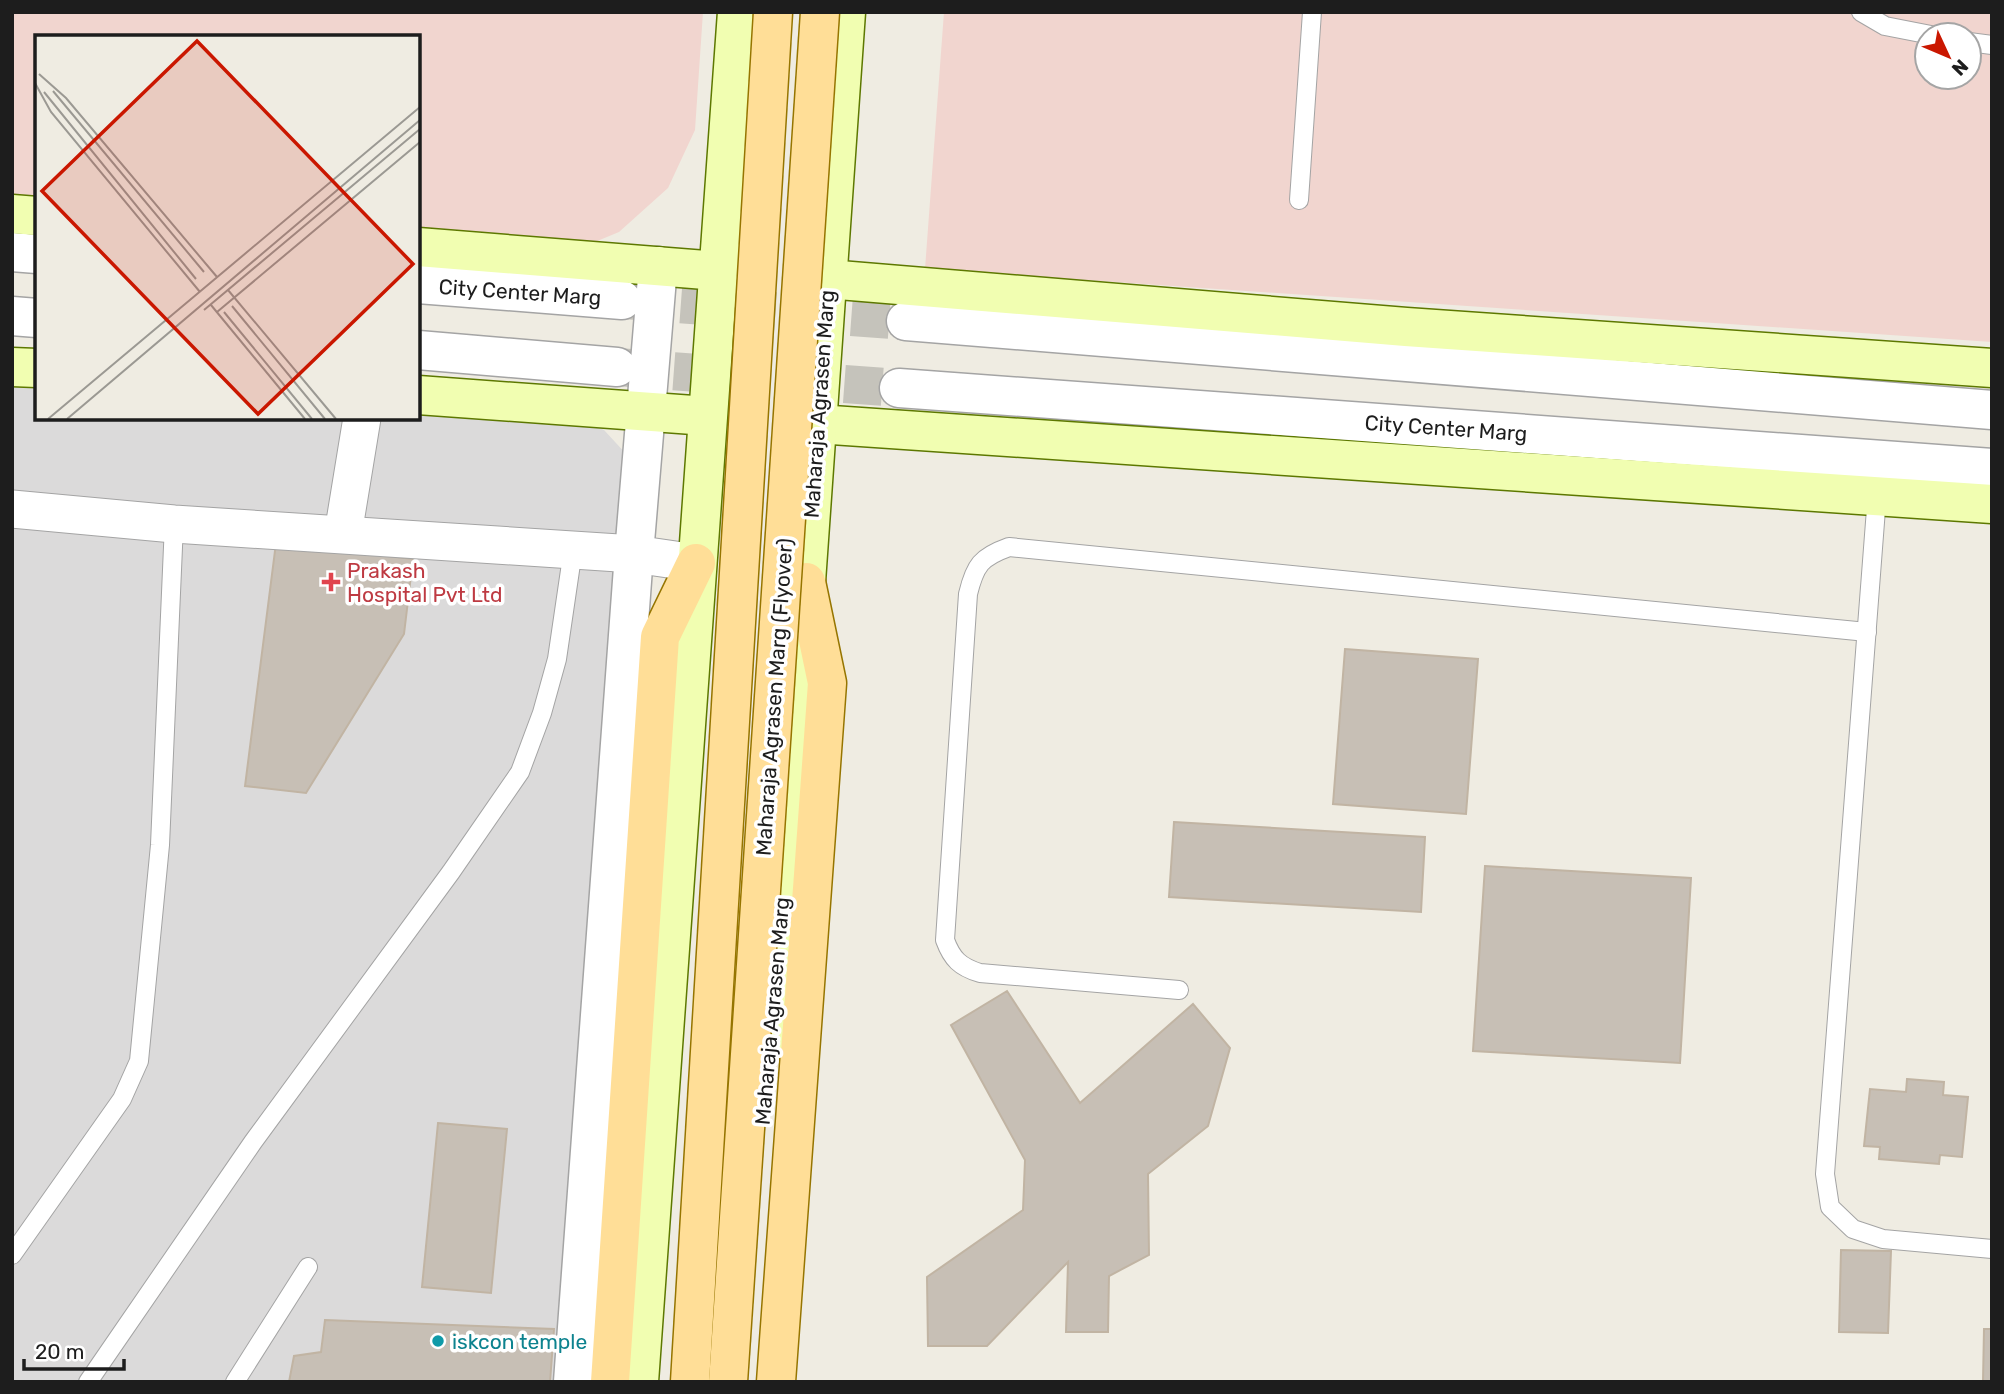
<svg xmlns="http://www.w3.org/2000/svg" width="2004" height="1394" font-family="Rubik,sans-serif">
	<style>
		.residential { fill: #dbdada }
		.commercial { fill: #f1d5cf; fill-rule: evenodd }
		.building { fill: #c7bfb5; stroke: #c1b4a3; stroke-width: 2 }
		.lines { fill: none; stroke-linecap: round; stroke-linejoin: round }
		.tertiary-tunnel { stroke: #c5c3bb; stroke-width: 38; stroke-dasharray: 38 19; stroke-linecap: butt }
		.service-casing { stroke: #a4a4a4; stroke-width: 20 }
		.minor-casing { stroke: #a4a4a4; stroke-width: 39 }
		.tertiary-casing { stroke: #a4a4a4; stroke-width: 41 }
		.secondary-casing { stroke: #5d7800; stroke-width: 41 }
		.primary-casing { stroke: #967500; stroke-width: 41 }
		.service { stroke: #fff; stroke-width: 18 }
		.minor { stroke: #fff; stroke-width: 37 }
		.tertiary { stroke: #fff; stroke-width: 38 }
		.secondary { stroke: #f1feb1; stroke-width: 38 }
		.primary { stroke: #ffde97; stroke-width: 38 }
		.primary-bridge-casing { stroke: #967500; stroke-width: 41; stroke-linecap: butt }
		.primary-bridge { stroke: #ffde97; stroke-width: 38 }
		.health-dot { fill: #e0444e; stroke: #fff; stroke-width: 2.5 }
		.culture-dot { fill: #0f9aa8; stroke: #fff; stroke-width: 2.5 }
		.labels { text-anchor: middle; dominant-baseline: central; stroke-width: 7; stroke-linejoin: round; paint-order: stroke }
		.street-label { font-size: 21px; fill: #1d1d1d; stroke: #fff }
		.health-label { font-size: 21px; fill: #be3a42; stroke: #fff; text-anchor: start }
		.culture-label { font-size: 21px; fill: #0d838f; stroke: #fff; text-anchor: start }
		.inset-road { fill: none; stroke: #9b9993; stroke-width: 2 }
		.view { fill: #ca1700; fill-opacity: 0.15; stroke: #ca1700; stroke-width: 3.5 }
		.inset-edge { fill: none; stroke: #1d1d1d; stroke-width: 3.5 }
	</style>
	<rect width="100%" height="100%" fill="#efece2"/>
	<path class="residential" d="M12,364L37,365V418H418V394L549,404L604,430L640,469L571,1382H12Z"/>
	<g class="commercial">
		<path d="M12,12H703L695,130L668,188L619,232L532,268L418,257V37H37V220L12,217Z"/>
		<path d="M944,12H1992V342L925,269ZM1927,35H1969V77H1927Z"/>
	</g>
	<g class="building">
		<path d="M276,543L413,559L404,634L306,793L245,786Z"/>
		<path d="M1345,649L1478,659L1466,814L1333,804Z"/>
		<path d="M1174,822L1425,837L1421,912L1169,897Z"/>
		<path d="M1485,866L1691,878L1680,1063L1473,1051Z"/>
		<path d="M1007,991L1080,1103L1193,1004L1230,1048L1208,1126L1148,1174L1149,1255L1109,1276L1108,1332H1066L1068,1262L987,1346H928L927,1277L1023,1210L1025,1160L951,1025Z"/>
		<path d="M1907,1079L1944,1082L1943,1095L1968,1097L1962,1157L1940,1155L1939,1164L1879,1159L1880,1147L1864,1146L1870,1089L1906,1092Z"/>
		<path d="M438,1123L507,1129L491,1293L422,1287Z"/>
		<path d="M1841,1250L1891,1251L1888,1333L1839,1332Z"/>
		<path d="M325,1320L554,1329L550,1382H289L294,1356L321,1352Z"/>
		<path d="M1984,1329H1992V1382H1983Z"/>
	</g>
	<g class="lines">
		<g class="tertiary-tunnel">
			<path d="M624,300L906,321"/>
			<path d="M617,367L899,388"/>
		</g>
		<defs>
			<g id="service">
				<path d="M1861,12L1885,26L1931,35"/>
				<path d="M1969,42L1992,45"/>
				<path d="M1299,200L1312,12"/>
				<path d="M1877,496L1825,1174L1830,1207L1853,1229L1883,1239L1992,1249"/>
				<path d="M1179,990L980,973C960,967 952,959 945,940L968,594C975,565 981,557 1009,547L1867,632"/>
				<path d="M12,1255L122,1099L139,1061L160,845L174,524"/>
				<path d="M88,1382L253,1142L451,872L520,772L542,713L557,659L573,550"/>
				<path d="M235,1382L308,1267"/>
			</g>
			<g id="minor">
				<path d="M12,509L174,524L634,554L696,563"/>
				<path d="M343,534L362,418"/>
			</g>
			<g id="tertiary">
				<path d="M12,252L37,254"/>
				<path d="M418,284L622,300"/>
				<path d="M12,316L37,318"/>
				<path d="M906,321L1992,410"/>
				<path d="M418,350L617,367"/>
				<path d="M899,388L1992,468"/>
				<path d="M573,1382L634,554L658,266"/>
			</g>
			<g id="secondary">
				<path d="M12,214L37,216"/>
				<path d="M418,247L718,271"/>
				<path d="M827,279L1406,327L1992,368"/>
				<path d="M12,367L37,368"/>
				<path d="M418,395L707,416"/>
				<path d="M817,424L1992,504"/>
				<path d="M770,1036L806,582L846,12"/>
				<path d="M639,1382L737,12"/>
			</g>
			<g id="primary">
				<path d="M610,1382L660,637L696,563"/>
				<path d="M776,1382L827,683L806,582"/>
			</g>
		</defs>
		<use href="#service" class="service-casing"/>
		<use href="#minor" class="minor-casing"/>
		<use href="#tertiary" class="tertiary-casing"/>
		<use href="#secondary" class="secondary-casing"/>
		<use href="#primary" class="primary-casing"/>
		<use href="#service" class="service"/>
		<use href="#minor" class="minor"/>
		<use href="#tertiary" class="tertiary"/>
		<use href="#secondary" class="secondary"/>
		<use href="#primary" class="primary"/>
		<defs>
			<g id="primary-bridge">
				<path d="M690,1382L773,12"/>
				<path d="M728,1382L820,12"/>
			</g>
		</defs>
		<use href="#primary-bridge" class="primary-bridge-casing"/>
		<use href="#primary-bridge" class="primary-bridge"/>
	</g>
	<path class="health-dot" d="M327.5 571.5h7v7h7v7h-7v7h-7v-7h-7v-7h7z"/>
	<circle class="culture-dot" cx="438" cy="1341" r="7"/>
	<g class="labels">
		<g class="street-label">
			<text transform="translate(520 292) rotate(4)">City Center Marg</text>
			<text transform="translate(819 404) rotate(-86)">Maharaja Agrasen Marg</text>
			<text transform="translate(1446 428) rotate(4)">City Center Marg</text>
			<text transform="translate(774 697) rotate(-86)">Maharaja Agrasen Marg (Flyover)</text>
			<text transform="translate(772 1011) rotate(-85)">Maharaja Agrasen Marg</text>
		</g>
		<g class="health-label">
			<text x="347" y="570">Prakash<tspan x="347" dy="24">Hospital Pvt Ltd</tspan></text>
		</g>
		<g class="culture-label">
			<text x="452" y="1341">iskcon temple</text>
		</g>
	</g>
	<g transform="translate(35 35)">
		<rect width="385" height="385" fill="#efece2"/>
		<path class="inset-road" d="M4,39L31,63L182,242M0,48L16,77L165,257M18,56L169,237M9,57L161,244M193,255L301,384M176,270L270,384M197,271L290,384M169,275L385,94M182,277L385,107M189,277L277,384M13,384L385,72M32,384L385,85"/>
		<path class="view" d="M162,6L378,229L223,379L7,156Z"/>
		<rect width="385" height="385" class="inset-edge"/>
	</g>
	<rect width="2004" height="1394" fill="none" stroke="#1d1d1d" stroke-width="28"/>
	<g transform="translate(1948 56) rotate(134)"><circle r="33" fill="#ffffff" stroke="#a5a5a5" stroke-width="2"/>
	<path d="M0-5L12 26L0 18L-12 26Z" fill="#ca1700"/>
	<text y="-10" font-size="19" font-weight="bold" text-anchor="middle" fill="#1d1d1d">N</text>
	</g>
	<path d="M24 1359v10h100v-10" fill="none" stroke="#1d1d1d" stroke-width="3.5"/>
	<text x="35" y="1359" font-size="21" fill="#1d1d1d" stroke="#ffffff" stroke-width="5" paint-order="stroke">20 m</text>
</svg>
